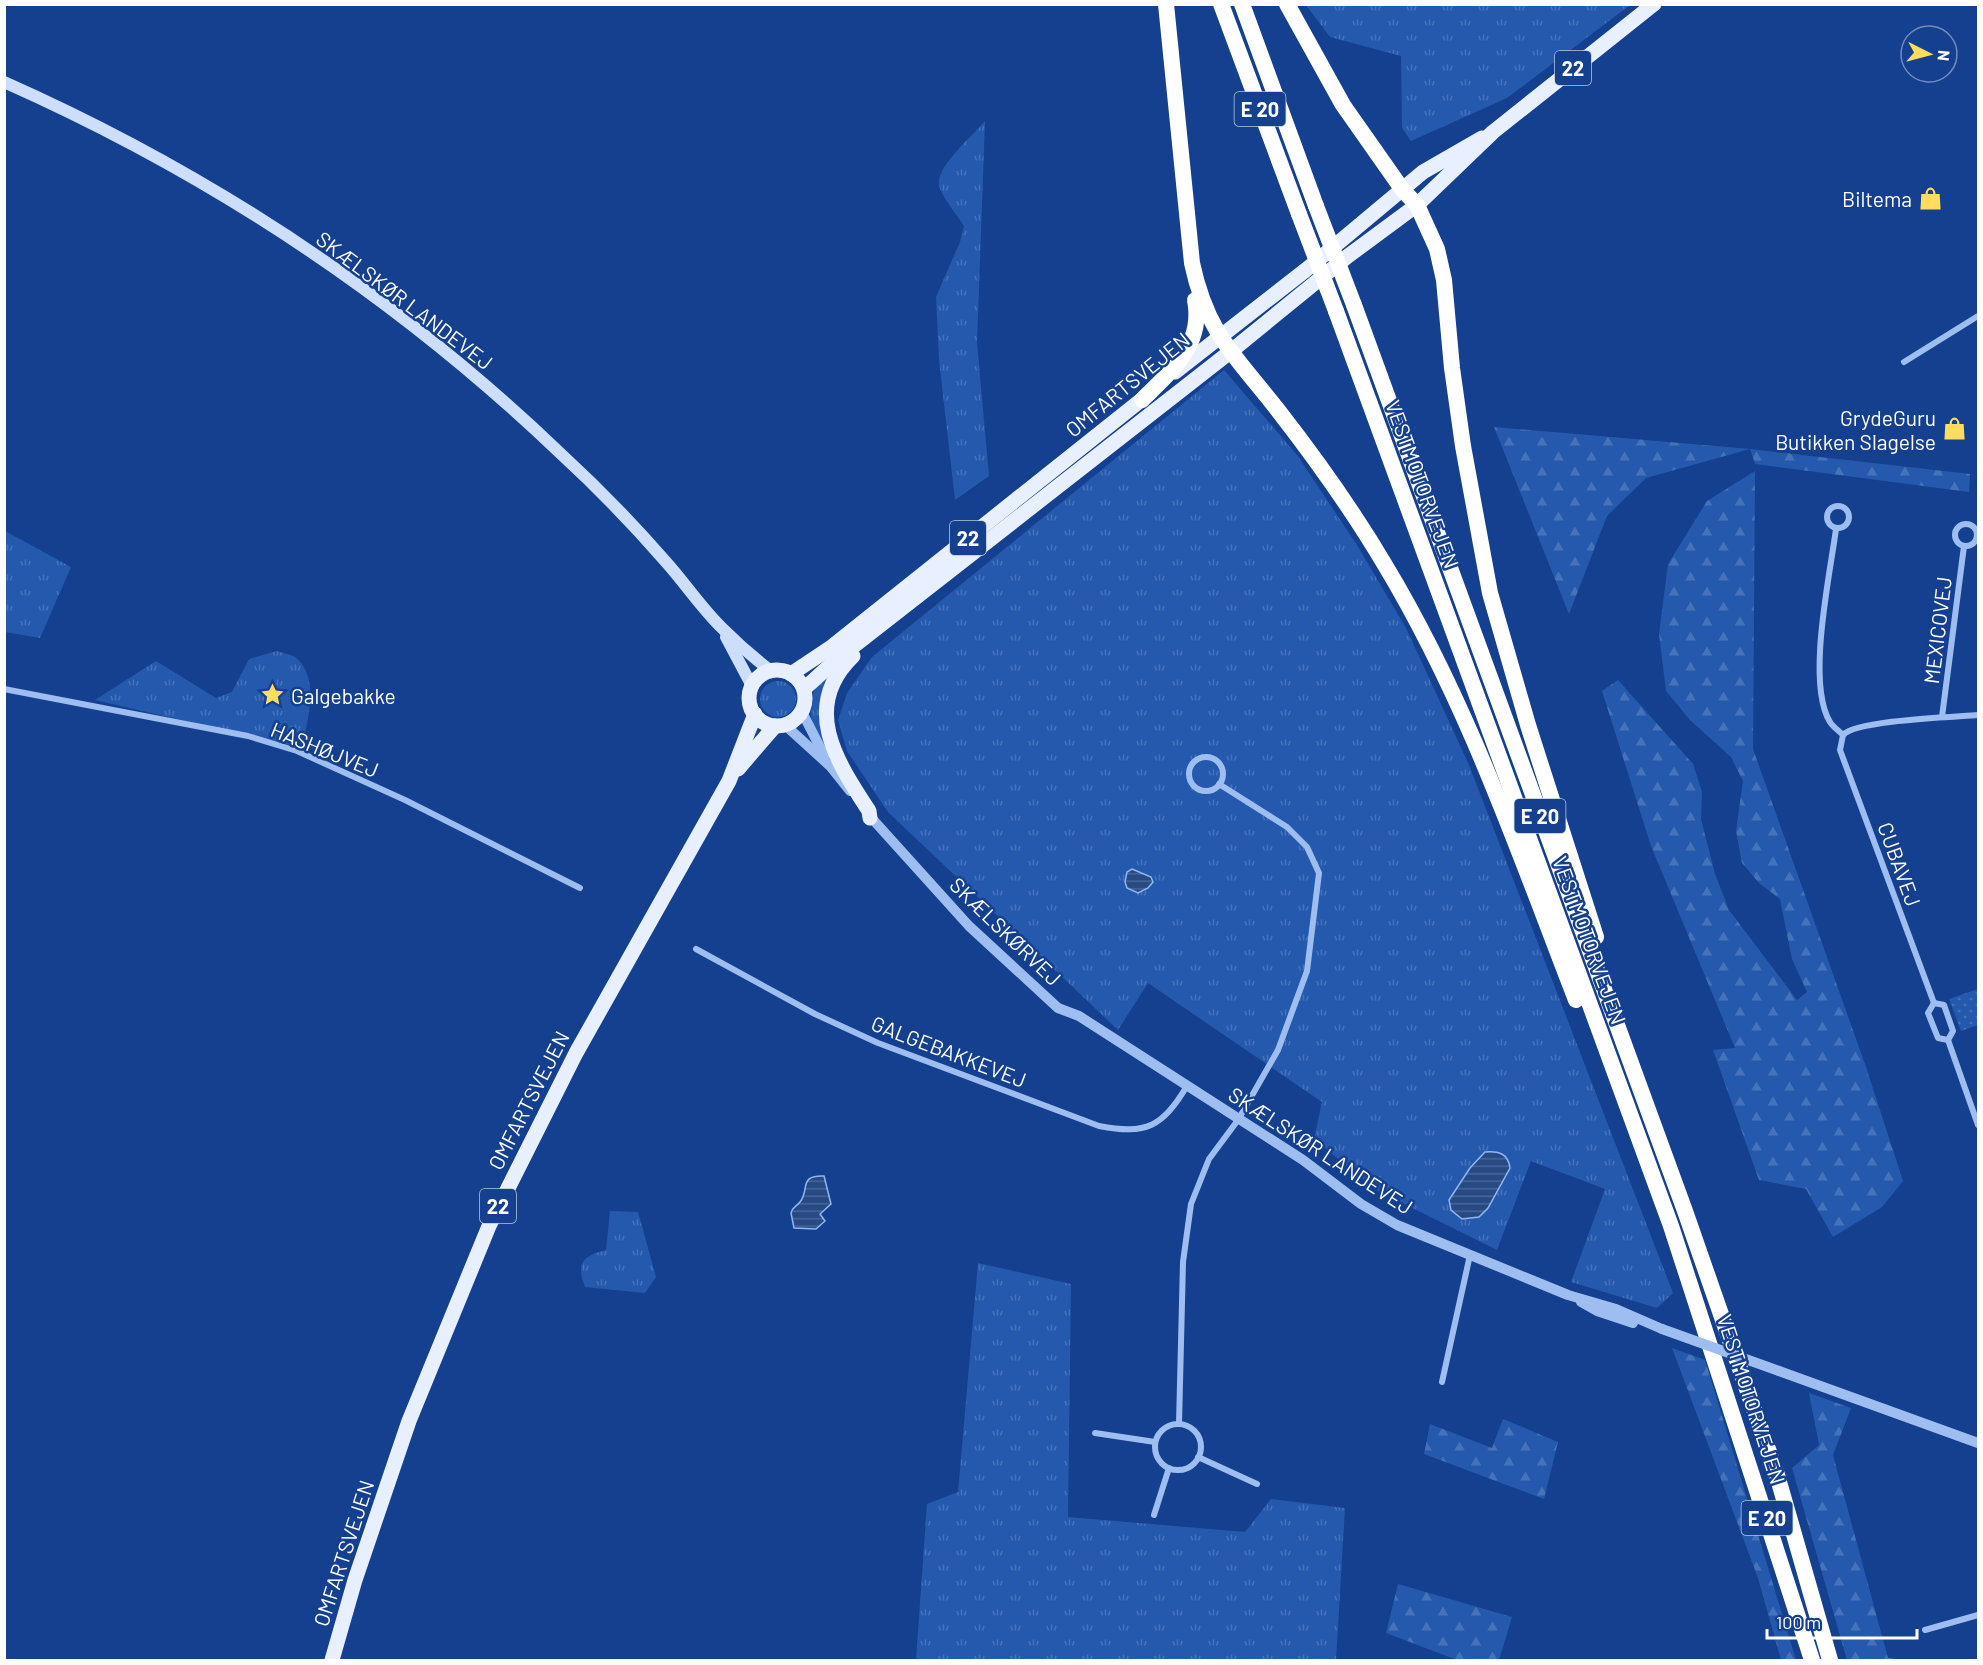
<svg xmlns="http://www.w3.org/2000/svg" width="1983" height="1665" font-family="Barlow,sans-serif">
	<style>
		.grass { fill: url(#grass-tufts) }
		.forest { fill: url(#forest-firs) }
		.park { fill: url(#park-dots) }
		.water { fill: url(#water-rules); stroke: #90b7f4; stroke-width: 1.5 }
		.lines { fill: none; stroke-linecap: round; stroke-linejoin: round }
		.minor { stroke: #9ebef1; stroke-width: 6 }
		.tertiary { stroke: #9ebef1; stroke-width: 10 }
		.secondary { stroke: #cddefc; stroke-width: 12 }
		.primary { stroke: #e8efff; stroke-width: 15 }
		.motorway { stroke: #fff; stroke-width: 16 }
		.tertiary-bridge { stroke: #9ebef1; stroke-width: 10 }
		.motorway-bridge { stroke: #fff; stroke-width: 16 }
		.labels { text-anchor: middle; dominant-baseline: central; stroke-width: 5; stroke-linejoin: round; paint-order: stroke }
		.shield { fill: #14408f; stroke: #b8c6dd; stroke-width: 1.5 }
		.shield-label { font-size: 20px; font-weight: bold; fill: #fff }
		.poi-label { font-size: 21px; fill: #fff; stroke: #14408f; text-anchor: end }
		.street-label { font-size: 21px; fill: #fff; stroke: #14408f }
	</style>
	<defs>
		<pattern id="grass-tufts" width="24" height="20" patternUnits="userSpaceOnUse" patternTransform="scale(1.5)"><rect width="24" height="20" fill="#2559ae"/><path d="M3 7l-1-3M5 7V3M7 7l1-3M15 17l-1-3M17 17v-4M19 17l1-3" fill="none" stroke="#4672ba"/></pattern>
		<pattern id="forest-firs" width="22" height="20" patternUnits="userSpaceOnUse" patternTransform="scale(1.5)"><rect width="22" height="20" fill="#2559ae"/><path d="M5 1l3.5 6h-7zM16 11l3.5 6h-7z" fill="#4672ba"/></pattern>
		<pattern id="park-dots" width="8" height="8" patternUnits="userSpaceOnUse" patternTransform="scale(1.5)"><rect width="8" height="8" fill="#2559ae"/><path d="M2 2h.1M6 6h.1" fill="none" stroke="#4672ba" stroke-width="1.8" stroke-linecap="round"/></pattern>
		<pattern id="water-rules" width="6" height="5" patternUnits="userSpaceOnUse" patternTransform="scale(1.5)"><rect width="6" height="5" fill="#284a84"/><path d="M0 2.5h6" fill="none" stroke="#486596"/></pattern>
	</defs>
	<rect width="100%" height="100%" fill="#14408f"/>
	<g class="grass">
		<path d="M1306,5H1630L1507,98L1411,141L1402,128L1401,56L1330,37Z"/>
		<path d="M985,121L977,343L989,476L955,500L939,360L936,297L960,242L964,226C958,216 941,196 939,185C936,166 973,136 985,121Z"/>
		<path d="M1224,370L1297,455L1357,545L1406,628L1469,765L1673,1293L1657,1308L1571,1282L1605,1189L1531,1161L1497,1250L1376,1190L1314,1139L1322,1102L1148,983L1118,1030L888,812L847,751L838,720L847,693L872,657Z"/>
		<path d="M5,531L71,567L40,638L5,632Z"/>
		<path d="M277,651C282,653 290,654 295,657C321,677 307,721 302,748L95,700L156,661L216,698L232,692L249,659Z"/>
		<path d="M836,664L827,744L823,746C803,710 806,692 836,664Z"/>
		<circle cx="778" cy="699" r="18"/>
		<path d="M610,1211L638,1212L656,1277L645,1293L585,1287C576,1263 582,1256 606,1250Z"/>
		<path d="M978,1263L1071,1284L1068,1517L1245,1532L1271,1499L1345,1508L1336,1660H916L927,1504L958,1492Z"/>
	</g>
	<g class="forest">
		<path d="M1494,427L1750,449L1970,474L1969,492L1755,464L1750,449L1646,478L1607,516L1569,614Z"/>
		<path d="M1755,471L1753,749L1866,1067L1903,1181L1882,1207L1833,1237L1806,1189L1759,1180L1713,1050L1735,1048L1651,846L1602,691L1618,680L1693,764L1702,792L1701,819L1715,874L1729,910L1797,1000L1807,992L1792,959L1780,899L1759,883L1742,863L1736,831L1743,781L1731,757L1690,720L1666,691L1659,634L1668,564L1707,501Z"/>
		<path d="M1672,1348L1705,1360L1796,1660H1781L1758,1578Z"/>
		<path d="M1809,1393L1851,1408L1833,1455L1888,1658L1907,1660H1847L1792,1468L1819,1445Z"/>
		<path d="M1503,1419L1558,1442L1544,1499L1424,1454L1430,1424L1492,1448Z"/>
		<path d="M1398,1584L1512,1617L1499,1660H1457L1386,1633Z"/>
	</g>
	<path class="park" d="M1978,989V1025L1961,1031L1949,999Z"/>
	<g class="water">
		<path d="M1132,869L1151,877L1153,882L1148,888L1138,893L1127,888L1125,882L1127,872Z"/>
		<path d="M1485,1152C1498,1151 1508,1153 1510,1168L1488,1208L1479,1217L1462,1219L1451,1210L1449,1200L1470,1168Z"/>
		<path d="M824,1176L831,1204L820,1214L825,1221L816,1229L794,1228L791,1213C793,1206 796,1207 800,1202C810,1190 798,1175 824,1176Z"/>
	</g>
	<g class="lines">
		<g class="minor">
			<path d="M1904,362L1978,316"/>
			<circle cx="1838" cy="517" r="11"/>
			<circle cx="1966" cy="535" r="11"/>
			<path d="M1836,529C1830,575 1806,683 1830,722C1833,727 1839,731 1843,735"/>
			<path d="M4,689L248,736L297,751L405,800L580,888"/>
			<path d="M1942,717L1964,546"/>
			<path d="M1843,735L1840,750L1934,1003"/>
			<path d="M1843,735C1856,720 1955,717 1978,715"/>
			<circle cx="1206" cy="774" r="17"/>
			<path d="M696,949L815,1014L878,1043L1099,1126C1147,1135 1162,1127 1187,1086"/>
			<path d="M1934,1003L1944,1005L1953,1031L1948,1040L1938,1038L1928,1013Z"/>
			<path d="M1948,1040L1978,1125"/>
			<path d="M1442,1382L1470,1255"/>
			<path d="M1179,1424L1183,1262L1191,1204L1209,1159L1238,1120L1278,1050L1307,971L1319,873L1307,847L1287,827L1219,784"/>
			<circle cx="1178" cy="1447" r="23"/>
			<path d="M1095,1433L1155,1442"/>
			<path d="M1198,1457L1257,1484"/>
			<path d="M1154,1515L1169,1468"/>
			<path d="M1925,1630L1978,1615"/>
		</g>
		<g class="tertiary">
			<path d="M802,712L825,757"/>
			<path d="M785,725L830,766L850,791"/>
			<path d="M867,813L969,926L1058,1008L1079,1016L1303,1160L1361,1204L1397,1225L1568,1295L1616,1309L1662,1329"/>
			<path d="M1581,1302L1597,1311L1633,1323"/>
			<path d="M1779,1371L1978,1443"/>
		</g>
		<g class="secondary">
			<path d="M4,82C209,173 398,298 560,453C597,487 633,524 666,562C685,583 702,609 723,629C738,644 754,658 771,671"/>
			<path d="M726,637L752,686"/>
		</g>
		<g class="primary">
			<path d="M1175,372L1307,269L1423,172L1482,138"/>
			<path d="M853,656C800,707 837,762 869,811L870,818"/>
			<circle cx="777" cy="698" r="28"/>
			<path d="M791,674L830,648L1150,393"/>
			<path d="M804,689L837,659L1230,352L1348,256L1417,205L1493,132L1654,4"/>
			<path d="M738,769L775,726"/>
			<path d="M332,1660L355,1580L409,1421L489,1226L576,1053L729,781L755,714"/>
		</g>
		<g class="motorway">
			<path d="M1166,4L1192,263C1207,334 1235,355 1277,409C1316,459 1353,511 1385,565C1467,701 1519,853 1576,1000"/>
			<path d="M1221,4L1299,214"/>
			<path d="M1242,4L1316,206"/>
			<path d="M1287,4L1343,105L1402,189L1417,205L1437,249L1444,280L1452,368L1463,446L1490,593L1528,725L1596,937"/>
			<path d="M1354,305L1685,1211L1777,1475L1830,1660"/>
			<path d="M1336,311L1671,1226L1812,1660"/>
			<path d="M1142,400C1171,371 1204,345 1195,300"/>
		</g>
		<path class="tertiary-bridge" d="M1662,1329L1779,1371"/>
		<g class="motorway-bridge">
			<path d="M1316,206L1354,305"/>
			<path d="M1299,214L1336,311"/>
		</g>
	</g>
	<defs>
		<symbol id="shop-bare" viewBox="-9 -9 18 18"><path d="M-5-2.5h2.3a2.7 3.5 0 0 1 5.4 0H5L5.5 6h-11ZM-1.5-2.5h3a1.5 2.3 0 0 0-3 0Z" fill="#ffdc5e" stroke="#14408f" stroke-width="2.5" paint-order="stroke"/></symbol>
		<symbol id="sight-bare" viewBox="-9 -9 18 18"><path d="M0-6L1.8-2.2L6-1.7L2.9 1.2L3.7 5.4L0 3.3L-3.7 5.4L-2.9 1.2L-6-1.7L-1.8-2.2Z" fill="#ffdc5e" stroke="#14408f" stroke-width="2.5" paint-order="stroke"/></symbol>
	</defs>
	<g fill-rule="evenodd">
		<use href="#shop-bare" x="1914" y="182" width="33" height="33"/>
		<use href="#shop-bare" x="1938" y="412" width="33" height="33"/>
		<use href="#sight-bare" x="256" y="678" width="33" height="33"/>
	</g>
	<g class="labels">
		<g class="shield">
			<rect x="1555" y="51" width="36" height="34" rx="4.5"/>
			<rect x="1234.5" y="92" width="51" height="34" rx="4.5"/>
			<rect x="950" y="521" width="36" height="34" rx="4.5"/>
			<rect x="1514.5" y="799" width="51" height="34" rx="4.5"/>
			<rect x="480" y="1189" width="36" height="34" rx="4.5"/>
			<rect x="1741.5" y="1501" width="51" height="34" rx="4.5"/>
		</g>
		<g class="shield-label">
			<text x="1573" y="68">22</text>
			<text x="1260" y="109">E 20</text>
			<text x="968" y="538">22</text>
			<text x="1540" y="816">E 20</text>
			<text x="498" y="1206">22</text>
			<text x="1767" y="1518">E 20</text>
		</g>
		<g class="poi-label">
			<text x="1912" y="198">Biltema</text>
			<text x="1936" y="417">GrydeGuru<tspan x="1936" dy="24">Butikken Slagelse</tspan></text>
			<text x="291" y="695" text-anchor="start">Galgebakke</text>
		</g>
		<g class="street-label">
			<text transform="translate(405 300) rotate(37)">SKÆLSKØR LANDEVEJ</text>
			<text transform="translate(1127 384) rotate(-39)">OMFARTSVEJEN</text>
			<text transform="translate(1423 484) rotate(70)">VESTMOTORVEJEN</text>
			<text transform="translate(1937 630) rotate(-83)">MEXICOVEJ</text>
			<text transform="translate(325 749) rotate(22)">HASHØJVEJ</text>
			<text transform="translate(1900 864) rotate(70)">CUBAVEJ</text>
			<text transform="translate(1006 931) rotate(44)">SKÆLSKØRVEJ</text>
			<text transform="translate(1590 940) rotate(70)">VESTMOTORVEJEN</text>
			<text transform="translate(949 1051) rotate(21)">GALGEBAKKEVEJ</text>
			<text transform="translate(528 1100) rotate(-63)">OMFARTSVEJEN</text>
			<text transform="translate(1321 1150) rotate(33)">SKÆLSKØR LANDEVEJ</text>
			<text transform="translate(1752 1399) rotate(72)">VESTMOTORVEJEN</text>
			<text transform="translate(343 1553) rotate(-72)">OMFARTSVEJEN</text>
		</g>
	</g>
	<rect width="1983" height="1665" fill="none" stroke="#ffffff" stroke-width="12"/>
	<g transform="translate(1929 54) rotate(96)"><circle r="28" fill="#14408f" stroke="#728cbc" stroke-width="1.5"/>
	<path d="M0-4.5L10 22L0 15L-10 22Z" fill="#ffdc5e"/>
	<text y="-9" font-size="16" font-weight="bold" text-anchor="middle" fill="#ffffff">N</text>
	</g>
	<path d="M1767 1629v9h150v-9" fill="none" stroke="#ffffff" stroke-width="3"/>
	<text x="1776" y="1629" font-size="18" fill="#ffffff" stroke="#14408f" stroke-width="4.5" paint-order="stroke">100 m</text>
</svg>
